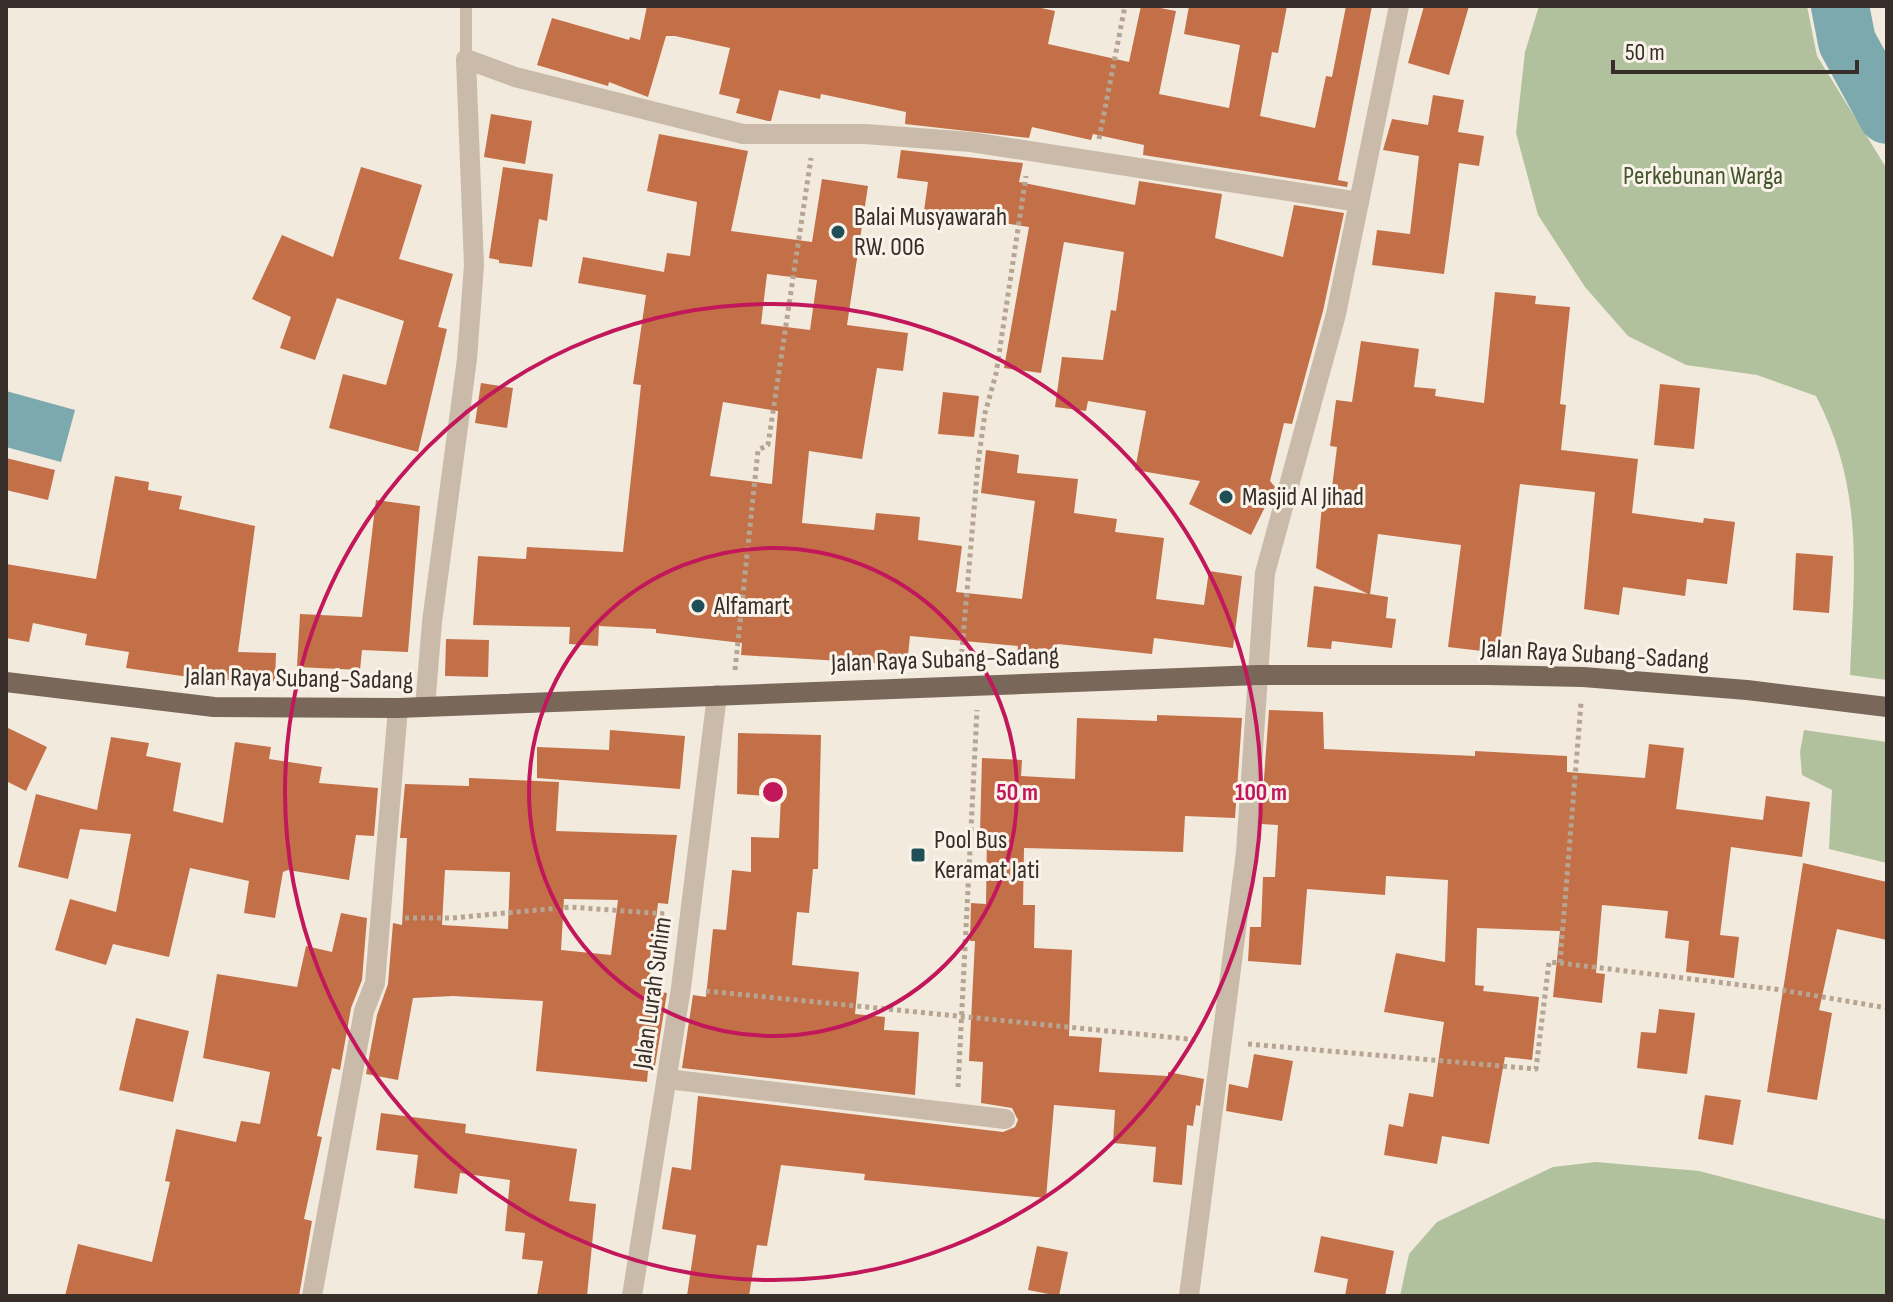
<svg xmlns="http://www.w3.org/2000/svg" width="1893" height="1302" font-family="'Sofia Sans Condensed',sans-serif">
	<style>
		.green { fill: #b2c19d }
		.water { fill: #7ca9ae }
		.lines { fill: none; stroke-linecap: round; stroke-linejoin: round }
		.river { stroke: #7ca9ae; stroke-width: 58 }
		.building { fill: #c37049; fill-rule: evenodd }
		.path { stroke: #b6a593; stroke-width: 5; stroke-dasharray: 4 4; stroke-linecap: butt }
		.service { stroke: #cabaa9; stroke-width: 12 }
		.minor { stroke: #cabaa9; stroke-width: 20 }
		.primary { stroke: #79675a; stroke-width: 20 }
		.ring { fill: none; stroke: #c2185b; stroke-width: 4 }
		.poi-dot { fill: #1f5058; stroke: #f9f3e9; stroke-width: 3 }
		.labels { text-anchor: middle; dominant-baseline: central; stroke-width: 6; stroke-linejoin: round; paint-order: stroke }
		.park-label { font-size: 26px; fill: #43552d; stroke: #f9f3e9 }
		.poi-label { font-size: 26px; fill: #372e29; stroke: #f9f3e9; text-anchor: start }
		.street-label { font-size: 26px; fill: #372e29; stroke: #f9f3e9 }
		.centre { fill: #c2185b; stroke: #f9f3e9; stroke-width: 4 }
		.ring-label { font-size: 24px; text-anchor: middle; font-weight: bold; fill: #c2185b; stroke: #f9f3e9; stroke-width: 6; stroke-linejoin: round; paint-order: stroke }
	</style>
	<rect width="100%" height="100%" fill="#f2eadd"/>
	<g class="green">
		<path d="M1539,6H1807L1817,56L1887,169V680L1850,675C1854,572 1865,491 1816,396L1757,375L1686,365L1628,336L1585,287L1538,215L1516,133L1525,52Z"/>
		<path d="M1804,730L1887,742V863L1829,849L1832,790L1802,775L1800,752Z"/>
		<path d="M1596,1162L1699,1171L1887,1220V1296H1400L1409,1254L1437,1222L1553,1167Z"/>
	</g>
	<path class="water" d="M6,391L75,410L61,462L6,447Z"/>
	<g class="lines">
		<path class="river" d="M1840,6L1847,42L1887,115"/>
	</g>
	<g class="building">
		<path d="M647,6H1032L1055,11L1048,44L1129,62L1141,6H1150L1176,11L1159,94L1229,108L1240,45L1184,34L1189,6H1287L1278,53L1272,52L1260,116L1315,128L1326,76L1332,77L1346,6H1372L1338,180L1348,182L1347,187L1143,155L1144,145L1093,134L1091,140L1032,127L1029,138L905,124L906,112L821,94L820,99L779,90L771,121H768L736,113L740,99L719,94L730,48L675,36H666L648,97L609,82L608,86L537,65L552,18L629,40L630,37L640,40Z"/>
		<path d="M1424,6H1469L1449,75L1408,63Z"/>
		<path d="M1433,95L1464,100L1458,132L1484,136L1479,166L1459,163L1444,274L1372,265L1377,230L1410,234L1419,156L1383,150L1392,119L1428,125Z"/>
		<path d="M491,114L532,121L525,164L484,157Z"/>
		<path d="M659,134L748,151L731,231L812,242L822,179L868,186L847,325L908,333L903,371L877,368L862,459L809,451L802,523L874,530L876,513L920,517L918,540L962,546L956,592L1022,599L1035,501L981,493L986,450L1019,455L1017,473L1078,479L1074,513L1117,519L1115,532L1164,538L1156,599L1204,605L1209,571L1242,576L1233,648L1154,638L1152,654L1058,644L1056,658L1017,655L1018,646L910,636L907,665L741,655L742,643L656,633V629L599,626L598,646L569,644L570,627L473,625L478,556L526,559L527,547L623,552L641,385L633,384L646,295L578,283L583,257L664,272L667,253L690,256L697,202L647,191ZM767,274L817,280L810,330L761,324ZM723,402L778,411L772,484L710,476Z"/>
		<path d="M901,150L1023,163L1019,182L1135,205L1139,181L1222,194L1215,238L1283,257L1294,205L1344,213L1323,311L1292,424L1284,423L1270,481L1275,487L1251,535L1189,504L1200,481L1135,470L1146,411L1088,401L1086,411L1055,407L1062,357L1103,360L1111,310L1116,311L1124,252L1064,242L1041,373L1004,368L1029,227L924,211L928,182L897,178Z"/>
		<path d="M361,167L422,185L399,259L453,274L438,327L447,329L418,452L329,428L343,374L386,385L404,321L337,298L315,360L280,348L291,317L252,299L282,235L333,257Z"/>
		<path d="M503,167L553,174L547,221L539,219L532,267L499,263V260L489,258Z"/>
		<path d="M1495,292L1536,296L1535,304L1570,307L1560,404L1566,405L1561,450L1638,459L1632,513L1703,523L1704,518L1735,522L1727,584L1687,579L1685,596L1623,587L1619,615L1584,609L1595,492L1520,484L1499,653L1448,647L1461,545L1378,534L1370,594L1388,597L1386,618L1396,619L1392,648L1332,641L1331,649L1307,647L1314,586L1368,594L1316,568L1323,495L1331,496L1337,447L1330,446L1336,400L1352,402L1361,341L1419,349L1414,387L1436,389L1435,396L1484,403Z"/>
		<path d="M481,383L513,388L507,428L475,423Z"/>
		<path d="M1660,384L1700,388L1694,449L1654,445Z"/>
		<path d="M943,392L979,396L974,437L938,434Z"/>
		<path d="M6,458L55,470L48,500L6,490Z"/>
		<path d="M115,476L149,482L148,490L182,496L179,509L255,526L238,652L276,653L275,682L203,679L126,668L129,652L85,645L87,634L33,623L29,642L6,638V564L96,579Z"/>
		<path d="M376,500L420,506L408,652L362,650L360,670L297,667L300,614L362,617Z"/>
		<path d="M1796,553L1833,556L1829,613L1793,610Z"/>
		<path d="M446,639L489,640L488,677L445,676Z"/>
		<path d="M1269,710L1323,712L1324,749L1475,756V751L1567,756V772L1645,778L1649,744L1684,748L1676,809L1763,820L1766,796L1810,802L1802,857L1731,847L1720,935L1739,937L1734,978L1686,972L1689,941L1665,938L1668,911L1602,905L1596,973L1605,974L1602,1003L1553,997L1560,931L1477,928L1475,985L1484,986L1483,991L1539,997L1532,1060L1505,1057L1489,1144L1442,1136L1437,1164L1384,1155L1389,1124L1403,1127L1409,1093L1433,1097L1444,1022L1384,1012L1396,953L1445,962L1448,880L1386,876L1385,895L1307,889L1301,965L1248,961L1250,927H1261L1263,877H1275L1278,825L1262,824L1261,819Z"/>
		<path d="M1157,715L1242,718L1235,818L1185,816L1183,852L1024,848L1023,905H1035L1034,948L1072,950L1069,1036L1102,1038L1099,1072L1168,1076V1072L1204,1079L1200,1106L1196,1105L1193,1126L1187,1125L1182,1185L1153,1182L1156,1147L1113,1143L1115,1110L1054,1105L1046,1198L864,1180L865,1174L781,1165L767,1246L757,1245L749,1296H687L696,1235L662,1229L672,1167L691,1170L698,1096L1003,1132L1015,1127L1018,1120L1012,1108L981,1103L983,1062L969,1061L975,941H970L971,903L986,904L987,833H980L982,758L1022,760L1021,776L1075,779L1077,718L1157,721Z"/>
		<path d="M6,727L47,747L26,791L6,781Z"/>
		<path d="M610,730L685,736L680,789L537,778V747L609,750Z"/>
		<path d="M738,733L821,735L818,869H813L809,913L797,912L792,965L859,972L855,1014L885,1017L884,1030L919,1032L915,1095L682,1068L693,995L706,997L713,929L726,930L732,870L751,872V837L779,838L781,797L737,794Z"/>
		<path d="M111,737L149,743L146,756L181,763L173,811L223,823L235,742L271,747L269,759L322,767L319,783L378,788L374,836L356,835L349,880L288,870L283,872L275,918L244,913L249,881L190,868L169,957L113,944L106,965L55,950L70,899L116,912L131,834L80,829L68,879L18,867L36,794L97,810Z"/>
		<path d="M469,778L559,782L556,831L677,835L668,904L658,903L648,990L667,993L654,1072L648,1071L647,1082L536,1071L543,1001L453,996L413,998L398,1080L366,1074L377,1015L388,984L393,923L402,925L407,838H400L405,784L469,786ZM445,870L510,872L508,929L442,925ZM564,899L618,900L611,955L561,950Z"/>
		<path d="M1803,863L1887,882V940L1837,929L1819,1010L1832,1013L1817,1100L1767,1092Z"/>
		<path d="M341,913L367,918L362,980L351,1008L340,1070L332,1068L317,1136L322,1137L304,1219L312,1221L299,1296H65L78,1244L152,1262L170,1182L165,1181L176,1129L236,1142L241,1121L260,1124L270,1072L203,1058L217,974L297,987L306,946L332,952Z"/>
		<path d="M1659,1009L1695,1013L1687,1074L1637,1068L1641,1032L1656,1033Z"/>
		<path d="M136,1018L189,1031L173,1102L119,1090Z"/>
		<path d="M1254,1054L1293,1061L1282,1121L1226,1111L1229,1084L1248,1088Z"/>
		<path d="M1705,1095L1741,1100L1733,1145L1698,1139Z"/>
		<path d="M381,1113L466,1124L465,1133L577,1149L569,1201L596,1204L587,1296H537L543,1261L522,1259L525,1233L505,1231L510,1180L460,1173L457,1194L414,1188L418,1155L376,1150Z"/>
		<path d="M1321,1236L1394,1251L1385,1296H1345L1348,1279L1314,1272Z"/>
		<path d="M1037,1246L1068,1252L1059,1296L1028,1290Z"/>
	</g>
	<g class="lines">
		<g class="path">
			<path d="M1099,139L1125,6"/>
			<path d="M961,661L978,463L985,413L996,374L1026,176"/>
			<path d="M735,670L758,450L768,445L811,158"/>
			<path d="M405,918H452L570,907L666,914"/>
			<path d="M1560,963L1782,990L1887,1008"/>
			<path d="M706,991L1198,1040"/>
			<path d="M1248,1044L1536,1069L1549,962L1560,963L1581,703"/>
			<path d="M958,1087L977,710"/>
		</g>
		<path class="service" d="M466,59V6"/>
		<g class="minor">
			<path d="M1359,202L1399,6"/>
			<path d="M425,707L432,622L467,359L474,265L466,59L515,77L743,134H865L971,142L1359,202L1336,314L1265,573L1246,852L1189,1296"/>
			<path d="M667,1079L1005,1119"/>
			<path d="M312,1296L364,1011L375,983L398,708"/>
			<path d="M632,1296L681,988L717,695"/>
		</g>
		<path class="primary" d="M6,682L214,707L398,708L1258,675H1488L1583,677L1747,690L1887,707"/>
	</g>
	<g class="ring">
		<circle cx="773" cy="792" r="244"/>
		<circle cx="773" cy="792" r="488"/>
	</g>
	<g class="poi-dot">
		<circle cx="838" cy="232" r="8"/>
		<circle cx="1226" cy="497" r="8"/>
		<circle cx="698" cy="606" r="8"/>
		<rect x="910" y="847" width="16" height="16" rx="4"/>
	</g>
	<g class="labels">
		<g class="park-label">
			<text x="1703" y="176">Perkebunan Warga</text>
		</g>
		<g class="poi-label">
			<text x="854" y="217">Balai Musyawarah<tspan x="854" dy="30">RW. 006</tspan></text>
			<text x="1242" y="497">Masjid Al Jihad</text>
			<text x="714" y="606">Alfamart</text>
			<text x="934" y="840">Pool Bus<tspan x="934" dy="30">Keramat Jati</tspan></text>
		</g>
		<g class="street-label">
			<text transform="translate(1595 655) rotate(3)">Jalan Raya Subang-Sadang</text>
			<text transform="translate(945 660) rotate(-2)">Jalan Raya Subang-Sadang</text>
			<text transform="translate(299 679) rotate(1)">Jalan Raya Subang-Sadang</text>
			<text transform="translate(653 993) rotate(-82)">Jalan Lurah Suhim</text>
		</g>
	</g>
	<circle cx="773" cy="792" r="12" class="centre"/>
	<g class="ring-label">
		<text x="1017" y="800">50 m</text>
		<text x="1261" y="800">100 m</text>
	</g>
	<rect width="1893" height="1302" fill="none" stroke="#372e29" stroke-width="16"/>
	<path d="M1613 60v12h244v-12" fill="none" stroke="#372e29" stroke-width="4"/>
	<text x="1625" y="60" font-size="24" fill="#372e29" stroke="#f9f3e9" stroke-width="6" paint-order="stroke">50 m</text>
</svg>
